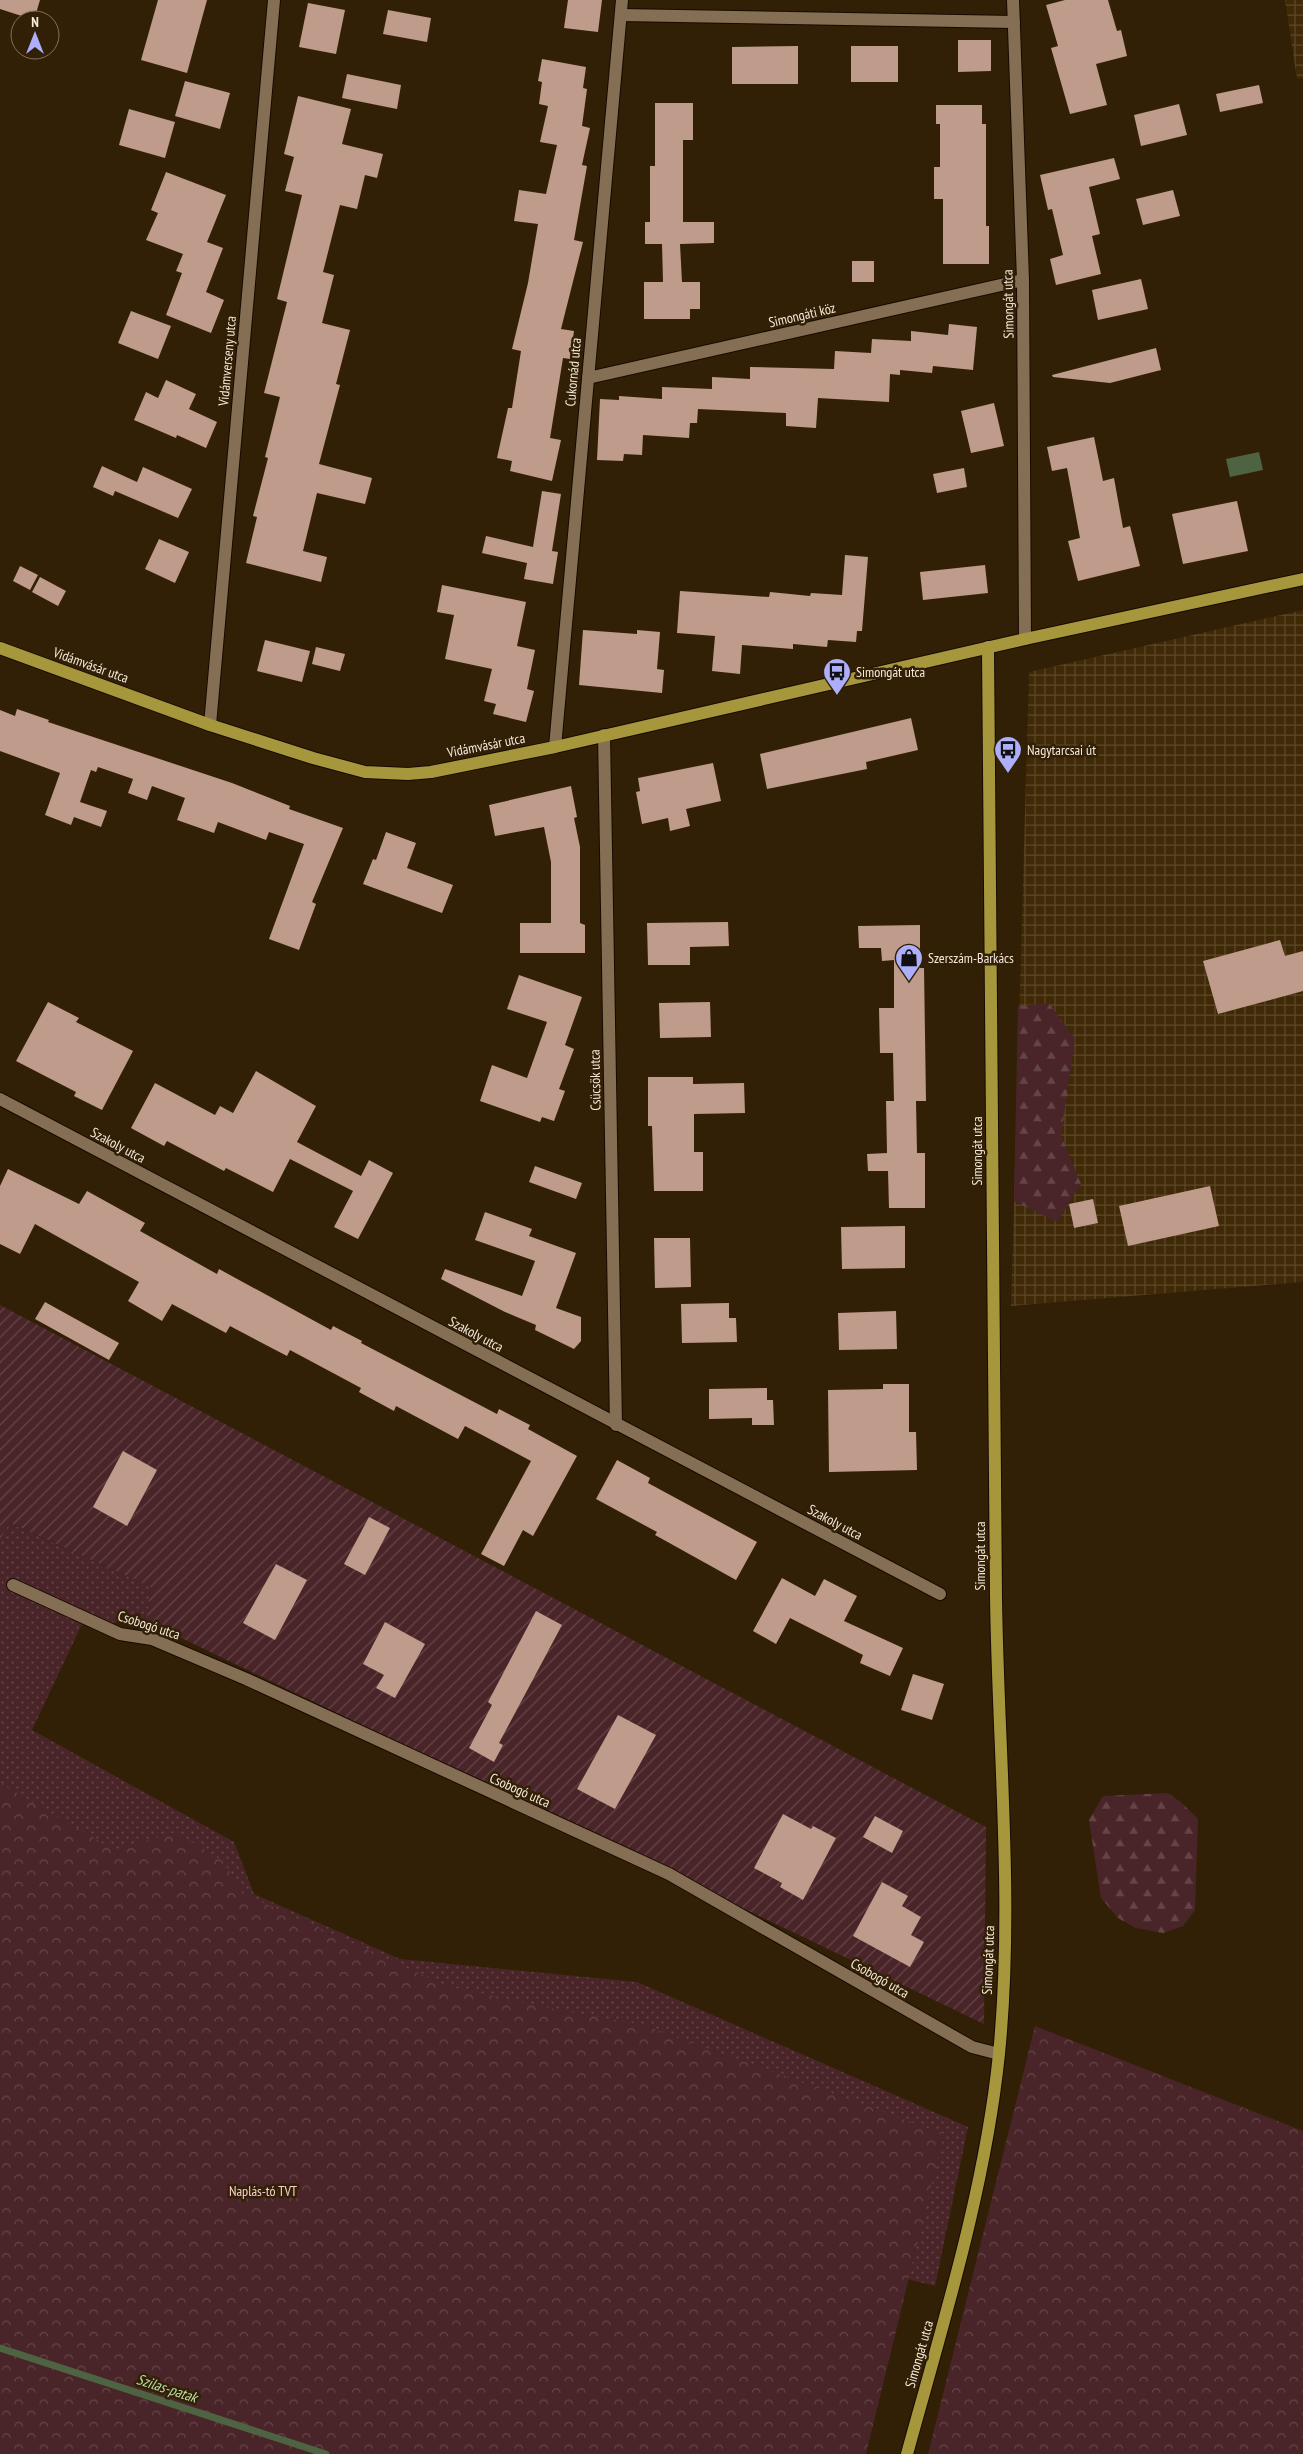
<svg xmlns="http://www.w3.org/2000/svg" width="1303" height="2454" font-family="'PT Sans Narrow',sans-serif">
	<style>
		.industrial { fill: url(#industrial-grid) }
		.grass { fill: url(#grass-dots) }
		.forest { fill: url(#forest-firs) }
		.park { fill: url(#park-crowns) }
		.garden { fill: url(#garden-furrows) }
		.water { fill: #4e6342 }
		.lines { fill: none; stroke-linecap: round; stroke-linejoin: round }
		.stream { stroke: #4e6342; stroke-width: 7 }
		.building { fill: #bf9b8c }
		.minor-casing { stroke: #190900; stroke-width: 14 }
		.major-casing { stroke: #190900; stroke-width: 14 }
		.minor { stroke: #846f54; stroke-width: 12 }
		.major { stroke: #a6973d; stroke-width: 12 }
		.labels { text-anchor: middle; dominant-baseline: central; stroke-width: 5; stroke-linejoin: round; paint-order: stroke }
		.street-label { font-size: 14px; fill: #f5e9da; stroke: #322006 }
		.poi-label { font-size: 14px; fill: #f5e9da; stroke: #322006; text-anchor: start }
		.park-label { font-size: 14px; fill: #fcced1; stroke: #322006 }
		.water-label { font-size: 15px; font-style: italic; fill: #badea5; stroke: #322006 }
	</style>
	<defs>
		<pattern id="industrial-grid" width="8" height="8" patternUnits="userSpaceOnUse" patternTransform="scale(1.25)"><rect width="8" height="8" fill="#3f2906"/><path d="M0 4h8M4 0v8" fill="none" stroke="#5b482a"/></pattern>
		<pattern id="grass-dots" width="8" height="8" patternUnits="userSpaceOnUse" patternTransform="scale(1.25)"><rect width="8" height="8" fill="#492529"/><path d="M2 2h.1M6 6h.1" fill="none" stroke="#644547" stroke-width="1.8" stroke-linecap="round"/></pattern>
		<pattern id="forest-firs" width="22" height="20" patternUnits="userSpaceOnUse" patternTransform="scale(1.25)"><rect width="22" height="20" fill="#492529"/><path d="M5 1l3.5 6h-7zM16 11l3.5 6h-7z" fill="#644547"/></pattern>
		<pattern id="park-crowns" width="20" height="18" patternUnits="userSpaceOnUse" patternTransform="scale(1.25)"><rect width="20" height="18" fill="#492529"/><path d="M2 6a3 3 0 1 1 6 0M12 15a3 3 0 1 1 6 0" fill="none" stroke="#644547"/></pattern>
		<pattern id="garden-furrows" width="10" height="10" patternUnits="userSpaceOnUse" patternTransform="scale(1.25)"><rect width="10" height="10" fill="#492529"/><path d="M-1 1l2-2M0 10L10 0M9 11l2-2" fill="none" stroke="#644547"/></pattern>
	</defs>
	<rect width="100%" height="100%" fill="#322006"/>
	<g class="industrial">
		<path d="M1285,0H1303V78L1297,79Z"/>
		<path d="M1303,610V1282L1011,1306L1029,672Z"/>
	</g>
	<path class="grass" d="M9,1523L151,1587L146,1621L82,1624L32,1730L234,1842L254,1894L400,1959L637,1982L968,2127L935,2286L175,2093L0,2068V1539Z"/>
	<g class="forest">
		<path d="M1049,1003L1075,1039L1061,1136L1081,1184L1057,1222L1014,1201L1018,1006Z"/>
		<path d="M1168,1793L1182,1803L1198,1819L1195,1910L1183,1926L1163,1933L1136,1928L1118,1918L1101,1898L1089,1820L1103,1796Z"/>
	</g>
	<g class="park">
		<path d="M0,1783L114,1850L176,1832L224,1862L242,1893L447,1986L559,2010L643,2025L944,2134L866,2454H0Z"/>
		<path d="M1035,2026L1303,2131V2454H928Z"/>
	</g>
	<path class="garden" d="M0,1305L986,1827L984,2024L146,1621L151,1587L10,1523L0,1539Z"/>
	<path class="water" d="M1259,452L1263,470L1230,477L1226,459Z"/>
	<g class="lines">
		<path class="stream" d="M0,2348L326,2454"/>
	</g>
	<g class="building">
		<path d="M0,0H40L34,20L0,9Z"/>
		<path d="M158,0H207L187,73L141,60Z"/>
		<path d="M568,0H602L598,32L564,28Z"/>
		<path d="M1065,0H1108L1117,31L1121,30L1127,56L1096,64L1107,105L1070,114L1051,48L1058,46L1046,5Z"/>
		<path d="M308,3L345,10L336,54L299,47Z"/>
		<path d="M388,10L431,18L427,42L383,34Z"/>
		<path d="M958,40H991V71L958,72Z"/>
		<path d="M798,46V84H732V47Z"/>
		<rect x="851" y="46" width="47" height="36"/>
		<path d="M542,59L586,67L583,88L587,89L582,126L590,128L582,165L587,166L574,240L583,242L561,329L574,331L570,359L563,358L550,438L561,440L552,481L510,471L512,461L497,458L508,408H512L521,351L512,349L528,283L538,224L514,221L519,190L546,194L557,145L540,142L548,106L539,104L542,82L538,81Z"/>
		<path d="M347,74L401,85L397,109L342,98Z"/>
		<path d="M185,81L230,93L220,129L175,116Z"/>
		<path d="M1259,85L1263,103L1220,112L1216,94Z"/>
		<path d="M298,96L351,109L342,144L383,154L377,178L365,175L357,209L340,205L323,272L334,275L322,323L350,330L336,384L340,385L319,464L372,478L365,504L317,493L303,551L327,557L321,582L246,563L257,517L253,516L268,458L265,457L280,397L264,393L287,302L277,299L302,195L285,191L294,157L284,154Z"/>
		<path d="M655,103H693V140H683V222H714V243L680,244L682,282H700V309H690V319H644V282H663L662,244H645V222H650V166H655Z"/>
		<path d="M1179,104L1187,135L1141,146L1134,115Z"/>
		<path d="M936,105H982V124H986V226H989V264H943V199H934V167H940V124H936Z"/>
		<path d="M129,109L175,122L165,158L119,145Z"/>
		<path d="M1114,158L1120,179L1089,187L1100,234L1092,236L1101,274L1056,285L1050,259L1063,255L1052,209L1048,210L1040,175Z"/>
		<path d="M166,172L226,195L207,242L223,248L206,292L224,300L211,333L166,315L182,273L176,271L183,254L146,240L158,213L151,210Z"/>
		<path d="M1173,190L1180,216L1143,225L1136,199Z"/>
		<rect x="852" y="261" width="22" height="21"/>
		<path d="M1141,279L1148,309L1098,320L1092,290Z"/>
		<path d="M131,311L171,326L158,359L118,343Z"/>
		<path d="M949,324L977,327L973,370L933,366L932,373L900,370V375L890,374L889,402L818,398L816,428L786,426V413L698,409L697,423H690L689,438L643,435L642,455L624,454L623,461L597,460L600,399L619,400V396L662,399V387L712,389V377L750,379V367L834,369L835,351L871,353L872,339L911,341V331L948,335Z"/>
		<path d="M1156,348L1161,370L1110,383L1053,377L1052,375Z"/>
		<path d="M166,380L196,394L189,409L217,422L206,448L177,435L176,438L134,420L146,392L158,398Z"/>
		<path d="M994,403L1004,446L971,453L961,411Z"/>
		<path d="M1094,437L1103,481L1114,478L1123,528L1130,526L1140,566L1078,581L1068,541L1080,538L1067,468L1052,471L1047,447Z"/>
		<path d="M102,466L137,482L143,467L192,489L178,518L115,491L113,496L93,487Z"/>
		<path d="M964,468L967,487L937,493L933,474Z"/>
		<path d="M542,491L561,494L552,551L558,552L553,584L524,579L527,563L482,553L486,536L533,547Z"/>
		<path d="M1237,501L1248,551L1183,564L1172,514Z"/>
		<path d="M159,539L189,552L175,583L145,569Z"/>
		<path d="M845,555L868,557L862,631H857L856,642L828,640L827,647L793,644V649L742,645L740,674L712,671L715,636L677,633L680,591L769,597L770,592L810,596L811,593L842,595Z"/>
		<path d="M985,565L988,593L923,600L920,572Z"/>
		<path d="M20,566L38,575L30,590L13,581Z"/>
		<path d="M40,577L66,591L58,606L32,592Z"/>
		<path d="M442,585L526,602L517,646L535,650L527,689L534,691L526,722L493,714L496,704L484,701L492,669L445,659L454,615L437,612Z"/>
		<path d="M583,630L637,634V630L660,632L657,669L664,670L662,693L579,685Z"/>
		<path d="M265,640L310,651L302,682L257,671Z"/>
		<path d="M316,647L345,654L340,671L312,664Z"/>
		<path d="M17,709L49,720L48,722L232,783L290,806L289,809L343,828L312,902L316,904L299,950L269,939L304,844L269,832L266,840L218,822L214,833L177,820L185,798L152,786L147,800L128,793L133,779L98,767L96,772L91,770L80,802L107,811L101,827L74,817L71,825L45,815L60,773L0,751V710L15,716Z"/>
		<path d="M911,718L918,750L866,762L867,769L767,789L760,754Z"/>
		<path d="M713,763L721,801L686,809L690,826L670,831L668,818L642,824L636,792L640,791L638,778Z"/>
		<path d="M571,786L577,817L574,818L580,847V923L585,925V953H520V923H551V862L544,827L495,836L489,805Z"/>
		<path d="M386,832L416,843L407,868L453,885L442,913L363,884L373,859L376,860Z"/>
		<path d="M728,922L729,946L690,947V965H648L647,923Z"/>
		<path d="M920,925V968H924L926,1101H916L917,1153H925V1208H889L888,1171H868L867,1154L887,1153L886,1101H894L893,1053H880L879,1008H894V960L882,961L881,948H859L858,926Z"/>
		<path d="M1280,940L1285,956L1303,951V991L1218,1014L1203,961Z"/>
		<path d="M519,975L582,997L565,1045L574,1049L559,1089L565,1091L554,1121L542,1117L540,1122L480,1101L492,1065L527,1078L547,1022L507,1009Z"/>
		<path d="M48,1002L79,1018L76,1022L133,1051L102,1110L74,1096L76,1092L16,1061Z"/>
		<path d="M710,1002L711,1037L660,1038L659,1003Z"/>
		<path d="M256,1071L316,1106L297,1142L361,1176L369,1160L393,1173L358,1239L334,1227L353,1191L290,1159L273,1192L226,1168L224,1171L167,1141L164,1146L131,1128L155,1083L215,1115L220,1106L233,1113Z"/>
		<path d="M648,1077H693V1084L744,1083L745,1113L694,1114V1152H703V1191H654L652,1126H648Z"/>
		<path d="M535,1166L582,1183L576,1199L529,1182Z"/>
		<path d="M8,1169L79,1204L87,1191L145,1223L140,1231L217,1274L219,1269L331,1330L333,1326L362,1341L361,1343L497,1414L499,1409L530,1425L528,1429L577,1456L533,1536L523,1530L504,1566L481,1554L531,1461L465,1426L458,1439L396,1406L394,1411L359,1392L361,1388L290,1350L287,1356L230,1326L226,1333L172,1304L162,1321L128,1301L139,1282L35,1224L20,1254L0,1244V1186Z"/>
		<path d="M1210,1186L1219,1226L1128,1246L1119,1206Z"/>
		<path d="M1093,1199L1098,1223L1074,1228L1069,1204Z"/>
		<path d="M485,1212L532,1229L529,1236L576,1253L556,1308L581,1317V1341L574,1349L535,1330L536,1325L505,1312L441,1279L445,1269L522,1296L535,1261L475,1240Z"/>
		<path d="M905,1226V1268L842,1269L841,1227Z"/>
		<path d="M654,1238H690L691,1287L655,1288Z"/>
		<path d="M45,1302L119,1343L109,1360L35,1319Z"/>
		<path d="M729,1303V1318H736L737,1342L682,1343L681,1304Z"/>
		<path d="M896,1311L897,1349L839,1350L838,1313Z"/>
		<path d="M883,1384H909V1432H916L917,1470L829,1472L828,1390L883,1389Z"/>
		<path d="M767,1388V1400H773L774,1425H752V1418L709,1419V1389Z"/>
		<path d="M123,1451L157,1470L127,1526L93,1507Z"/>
		<path d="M617,1460L650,1478L648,1483L757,1542L736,1580L655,1535L657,1532L596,1499Z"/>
		<path d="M369,1517L390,1528L365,1575L344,1564Z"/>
		<path d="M276,1564L307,1580L275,1640L243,1623Z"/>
		<path d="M782,1578L815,1596L824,1579L857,1596L844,1621L903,1648L890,1676L860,1663L863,1655L790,1618L776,1644L753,1631Z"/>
		<path d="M536,1611L562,1625L499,1743L503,1745L494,1762L469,1748L492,1705L488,1702Z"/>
		<path d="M385,1622L425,1644L395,1698L376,1688L384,1675L363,1664Z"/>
		<path d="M913,1674L944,1684L932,1720L901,1710Z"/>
		<path d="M618,1715L656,1735L615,1809L577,1789Z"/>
		<path d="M783,1814L811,1829L813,1826L836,1838L803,1900L780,1887L782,1883L754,1868Z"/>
		<path d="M875,1816L903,1831L892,1853L863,1837Z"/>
		<path d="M882,1882L908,1896L902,1906L921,1917L911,1935L924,1942L910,1967L853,1936Z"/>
	</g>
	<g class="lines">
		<defs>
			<g id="minor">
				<path d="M1013,0L1023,280L1025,639"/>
				<path d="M621,15L1014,22"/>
				<path d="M588,378L1023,280"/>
				<path d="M210,725L274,0"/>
				<path d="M604,735L616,1425"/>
				<path d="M555,747L622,0"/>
				<path d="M0,1099L940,1594"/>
				<path d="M13,1585L120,1634L152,1639L246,1679L669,1874L972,2047L999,2054"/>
			</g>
			<g id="major">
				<path d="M0,648L210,725L313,758L365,772L408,774L431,772L555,747L1025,639L1303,579"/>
				<path d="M907,2454C943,2323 985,2190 999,2054C1014,1902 998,1749 996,1597C991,1281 989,964 988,647"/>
			</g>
		</defs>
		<use href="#minor" class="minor-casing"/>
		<use href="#major" class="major-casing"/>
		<use href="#minor" class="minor"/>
		<use href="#major" class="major"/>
	</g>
	<defs>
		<symbol id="bus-pin" viewBox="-11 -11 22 30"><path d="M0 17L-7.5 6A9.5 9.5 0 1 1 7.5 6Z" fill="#adaffb" stroke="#322006"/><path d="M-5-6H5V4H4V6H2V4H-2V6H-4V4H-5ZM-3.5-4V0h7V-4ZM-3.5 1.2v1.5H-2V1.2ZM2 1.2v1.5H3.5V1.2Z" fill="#111"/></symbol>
		<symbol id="shop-pin" viewBox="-11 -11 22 30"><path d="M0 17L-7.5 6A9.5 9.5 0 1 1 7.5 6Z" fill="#adaffb" stroke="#322006"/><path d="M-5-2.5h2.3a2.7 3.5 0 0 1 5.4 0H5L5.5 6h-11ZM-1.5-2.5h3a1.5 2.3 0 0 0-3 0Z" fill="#111"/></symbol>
	</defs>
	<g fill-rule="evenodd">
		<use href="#bus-pin" x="821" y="656" width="32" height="43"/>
		<use href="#bus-pin" x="992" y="734" width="32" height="43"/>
		<use href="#shop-pin" x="893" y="942" width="32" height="43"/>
	</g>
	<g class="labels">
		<g class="street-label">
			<text transform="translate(1008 304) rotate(-91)">Simongát utca</text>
			<text transform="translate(802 315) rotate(-13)">Simongáti köz</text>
			<text transform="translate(227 361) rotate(-85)">Vidámverseny utca</text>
			<text transform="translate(573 372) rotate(-85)">Cukornád utca</text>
			<text transform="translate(91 665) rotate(20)">Vidámvásár utca</text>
			<text transform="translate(486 745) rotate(-11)">Vidámvásár utca</text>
			<text transform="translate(595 1080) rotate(-91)">Csücsök utca</text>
			<text transform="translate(118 1145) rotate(28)">Szakoly utca</text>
			<text transform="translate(977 1151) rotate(-90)">Simongát utca</text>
			<text transform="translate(476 1334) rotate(28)">Szakoly utca</text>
			<text transform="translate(835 1522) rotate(28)">Szakoly utca</text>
			<text transform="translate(980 1556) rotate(-90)">Simongát utca</text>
			<text transform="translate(149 1625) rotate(18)">Csobogó utca</text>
			<text transform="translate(520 1790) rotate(24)">Csobogó utca</text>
			<text transform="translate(988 1960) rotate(-88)">Simongát utca</text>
			<text transform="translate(880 1978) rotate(30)">Csobogó utca</text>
			<text transform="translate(919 2354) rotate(-74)">Simongát utca</text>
		</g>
		<g class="poi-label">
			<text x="856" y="672">Simongát utca</text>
			<text x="1027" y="750">Nagytarcsai út</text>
			<text x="928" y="958">Szerszám-Barkács</text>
		</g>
		<g class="park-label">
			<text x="263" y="2191">Naplás-tó TVT</text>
		</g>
		<g class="water-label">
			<text transform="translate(167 2388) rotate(18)">Szilas-patak</text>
		</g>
	</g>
	<g transform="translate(35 35)"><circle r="24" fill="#322006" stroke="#80705b"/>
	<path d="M0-4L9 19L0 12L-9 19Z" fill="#adaffb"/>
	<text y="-8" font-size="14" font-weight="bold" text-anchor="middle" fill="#f5e9da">N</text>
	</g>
</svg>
